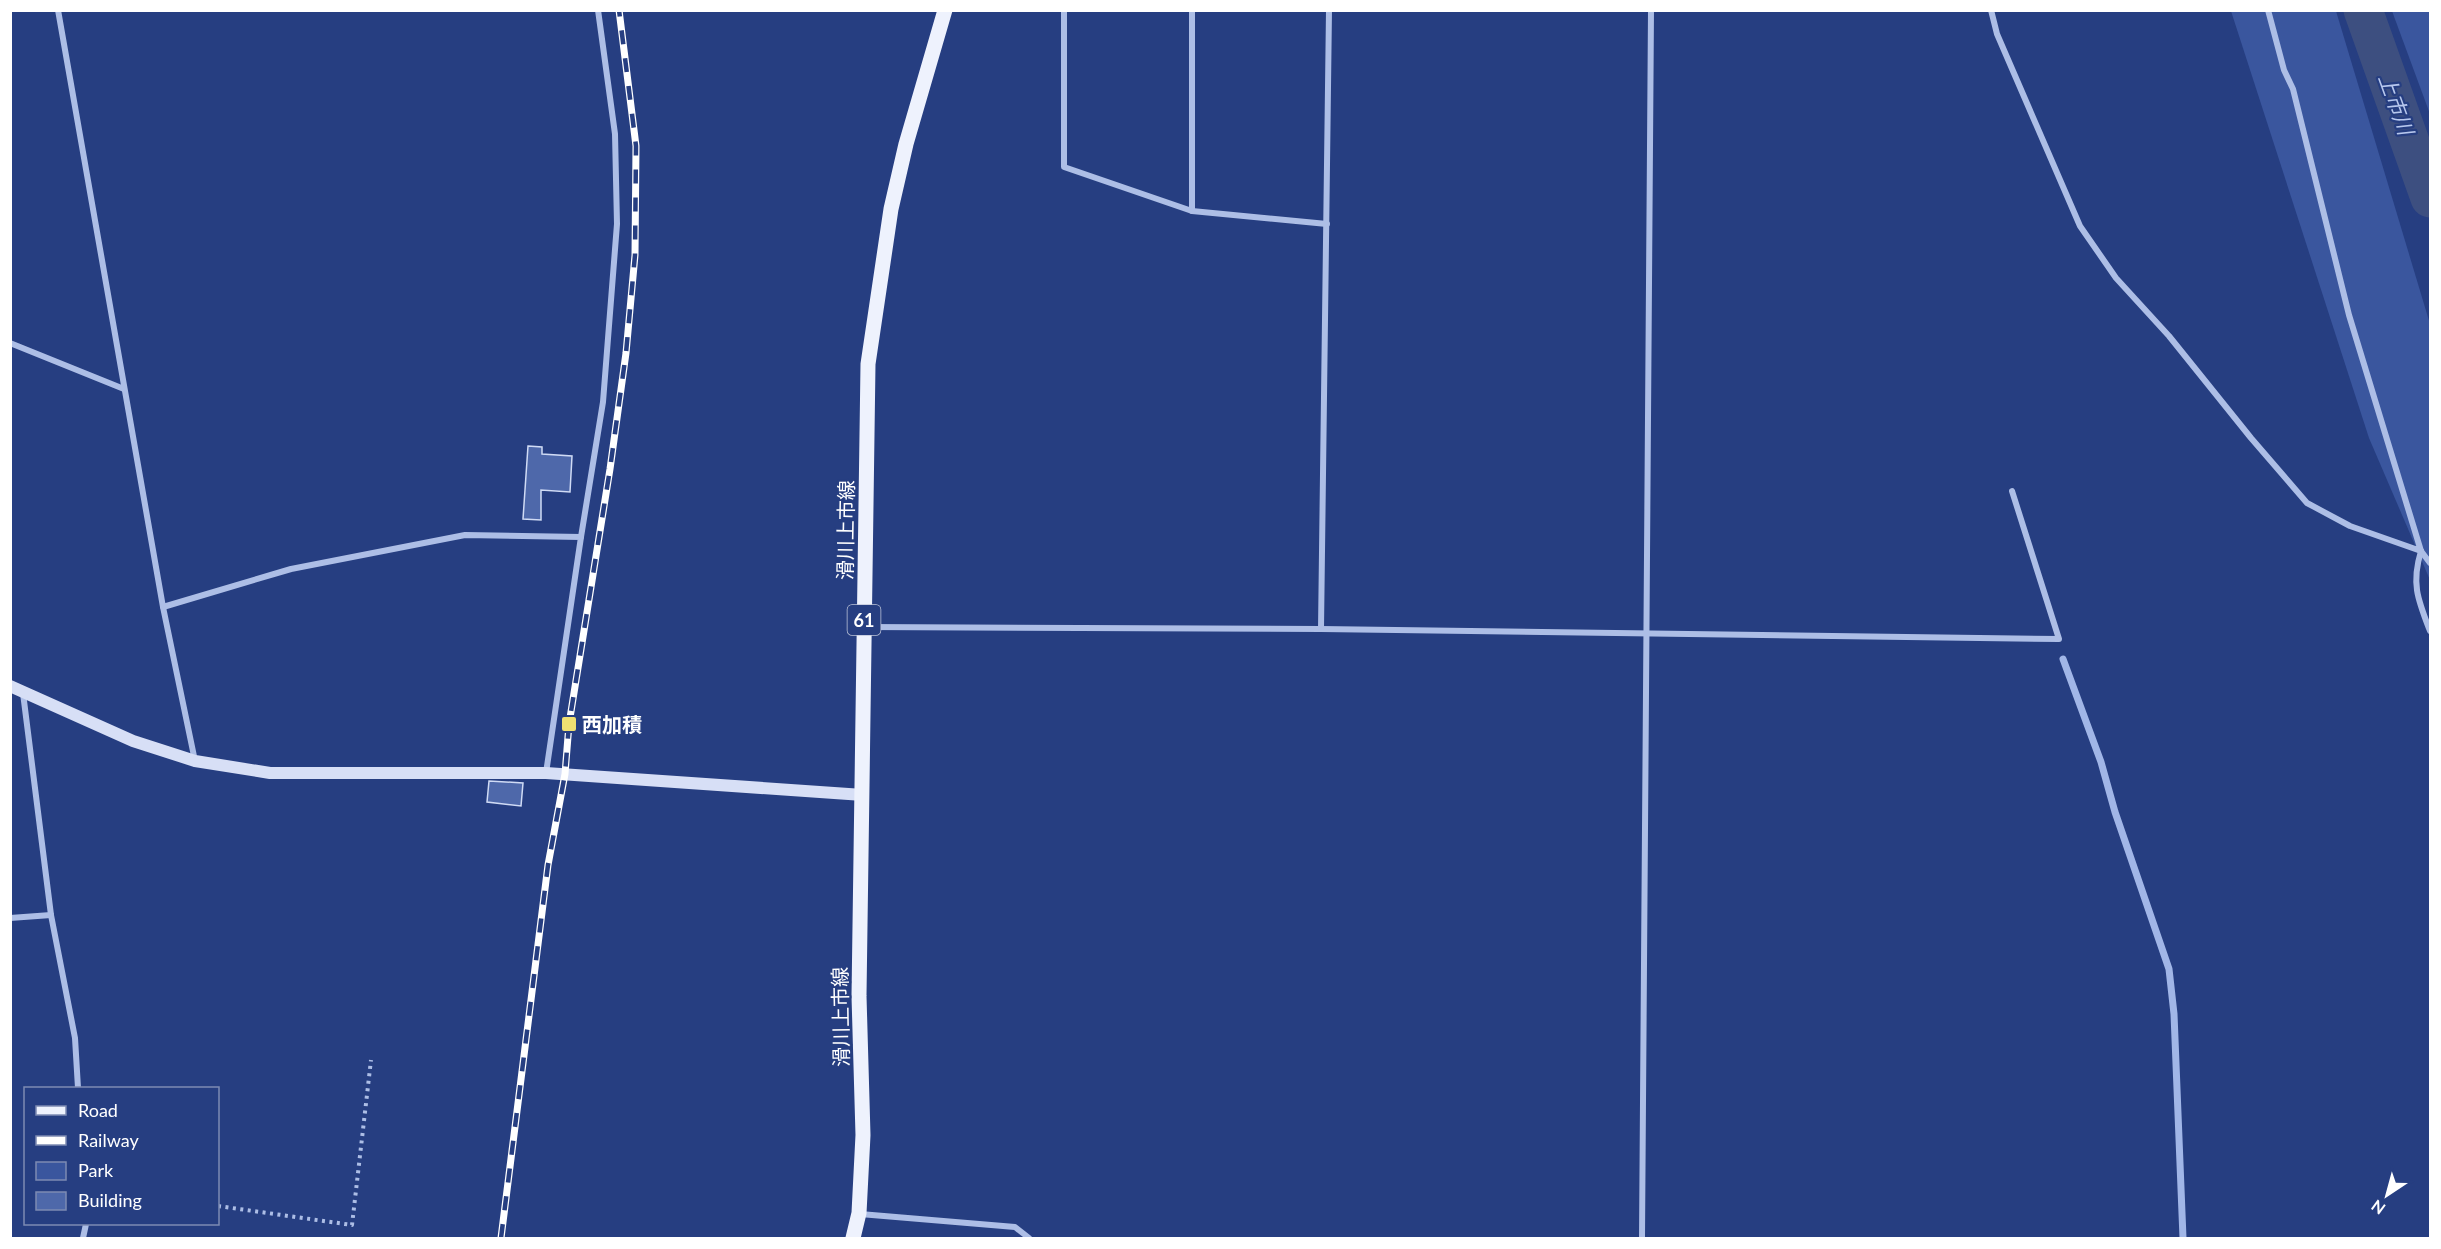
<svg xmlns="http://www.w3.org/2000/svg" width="2441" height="1249" font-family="Lato,'Noto Sans JP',sans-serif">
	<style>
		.green { fill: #3a569e }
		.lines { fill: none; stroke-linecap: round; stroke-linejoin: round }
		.stream { stroke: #a1b6e7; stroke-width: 7 }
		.river { stroke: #3d4f80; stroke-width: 39 }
		.building { fill: #4e68aa; stroke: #d0dbf5; stroke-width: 1.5 }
		.path { stroke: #adbee6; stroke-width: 4; stroke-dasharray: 3 4.5; stroke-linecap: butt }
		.street { stroke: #adbee6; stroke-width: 6 }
		.secondary { stroke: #d7dff6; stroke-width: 12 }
		.primary { stroke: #eef2fd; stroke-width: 15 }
		.rail-casing { stroke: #fff; stroke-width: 7 }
		.rail { stroke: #263e81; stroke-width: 4.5; stroke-dasharray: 14; stroke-linecap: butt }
		.poi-dot { fill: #f0e072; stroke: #263e81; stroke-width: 2 }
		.labels { text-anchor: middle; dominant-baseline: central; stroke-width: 4.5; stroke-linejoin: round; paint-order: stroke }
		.shield { fill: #263e81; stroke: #bec5d9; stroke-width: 1.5 }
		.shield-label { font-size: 18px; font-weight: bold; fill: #fff }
		.street-label { font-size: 20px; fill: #fff; stroke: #263e81 }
		.poi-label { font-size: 20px; font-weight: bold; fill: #fff; stroke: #263e81; text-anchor: start }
		.water-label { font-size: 21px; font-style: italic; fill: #b8c8ee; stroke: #263e81 }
	</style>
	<rect width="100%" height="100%" fill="#263e81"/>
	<g class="green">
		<path d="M2231,11H2336L2430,324V580L2369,438Z"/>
		<path d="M2392,11H2430V114Z"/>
	</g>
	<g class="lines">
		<path class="stream" d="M2063,659L2101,762L2115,812L2169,969L2174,1014L2183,1238"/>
		<path class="river" d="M2363,10L2430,198"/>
	</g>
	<g class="building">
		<path d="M528,446L542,447V454L572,456L570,492L541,490V520L523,519Z"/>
		<path d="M489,781L523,783L521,806L487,802Z"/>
	</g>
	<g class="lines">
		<path class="path" d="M218,1206L352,1225L371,1060"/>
		<g class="street">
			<path d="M58,10L163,607L195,761"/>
			<path d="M1064,10V167L1192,211L1327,224"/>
			<path d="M1991,10L1997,34L2080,226L2116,278L2169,336L2251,438L2307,503L2350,526L2421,551L2349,315L2293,89L2284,70L2268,10"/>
			<path d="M1192,211V10"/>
			<path d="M10,343L124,389"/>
			<path d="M581,537L603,402L617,224L615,134L598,10"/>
			<path d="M2421,551C2411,584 2418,600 2430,631"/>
			<path d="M2421,551L2430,563"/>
			<path d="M163,607L291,569L465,535L581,537L546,773"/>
			<path d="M865,627L1321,629L2059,639L2012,491"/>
			<path d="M1321,629L1329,10"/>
			<path d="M23,693L51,915L75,1038L78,1088"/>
			<path d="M10,918L51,915"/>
			<path d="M860,1214L1015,1227L1029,1238"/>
			<path d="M83,1238L86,1224"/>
			<path d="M1642,1238L1651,10"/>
		</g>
		<path class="secondary" d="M10,686L133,741L195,761L270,773H546L863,795"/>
		<path class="primary" d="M853,1238L859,1213L863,1135L859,996L868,364L891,209L906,144L945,10"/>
		<defs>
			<path id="rail" d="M501,1238L548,865L565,774L569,724L610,469L626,353L635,255L636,146L619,10"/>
		</defs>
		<use href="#rail" class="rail-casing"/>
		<use href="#rail" class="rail"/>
	</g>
	<rect class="poi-dot" x="561" y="716" width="16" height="16" rx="3"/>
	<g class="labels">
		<rect class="shield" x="847.5" y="605" width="33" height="30" rx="4.5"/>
		<g class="shield-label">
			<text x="864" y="620">61</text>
		</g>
		<g class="street-label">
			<text transform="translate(845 530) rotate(-89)">滑川上市線</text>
			<text transform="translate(840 1017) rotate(-91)">滑川上市線</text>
		</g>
		<g class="poi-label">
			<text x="582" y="724">西加積</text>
		</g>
		<g class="water-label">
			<text transform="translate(2397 104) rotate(70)">上市川</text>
		</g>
	</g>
	<rect width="2441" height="1249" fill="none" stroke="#ffffff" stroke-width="24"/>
	<rect x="24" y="1087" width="195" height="138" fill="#263e81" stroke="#7d8bb3" stroke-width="1.5"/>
	<rect x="36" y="1106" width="30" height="9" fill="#eef2fd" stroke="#7d8bb3" stroke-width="1.5"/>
	<text x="78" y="1117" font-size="18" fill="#ffffff">Road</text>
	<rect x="36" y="1136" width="30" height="9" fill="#ffffff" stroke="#7d8bb3" stroke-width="1.5"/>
	<text x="78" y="1147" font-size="18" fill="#ffffff">Railway</text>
	<rect x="36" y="1162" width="30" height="18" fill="#3a569e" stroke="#7d8bb3" stroke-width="1.5"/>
	<text x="78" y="1177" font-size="18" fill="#ffffff">Park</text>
	<rect x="36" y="1192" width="30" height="18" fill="#4e68aa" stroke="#7d8bb3" stroke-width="1.5"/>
	<text x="78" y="1207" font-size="18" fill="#ffffff">Building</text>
	<g transform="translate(2387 1195) rotate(216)" stroke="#263e81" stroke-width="4.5" paint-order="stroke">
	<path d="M0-4.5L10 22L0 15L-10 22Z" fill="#ffffff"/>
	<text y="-9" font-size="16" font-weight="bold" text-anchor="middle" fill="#ffffff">N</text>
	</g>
</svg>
